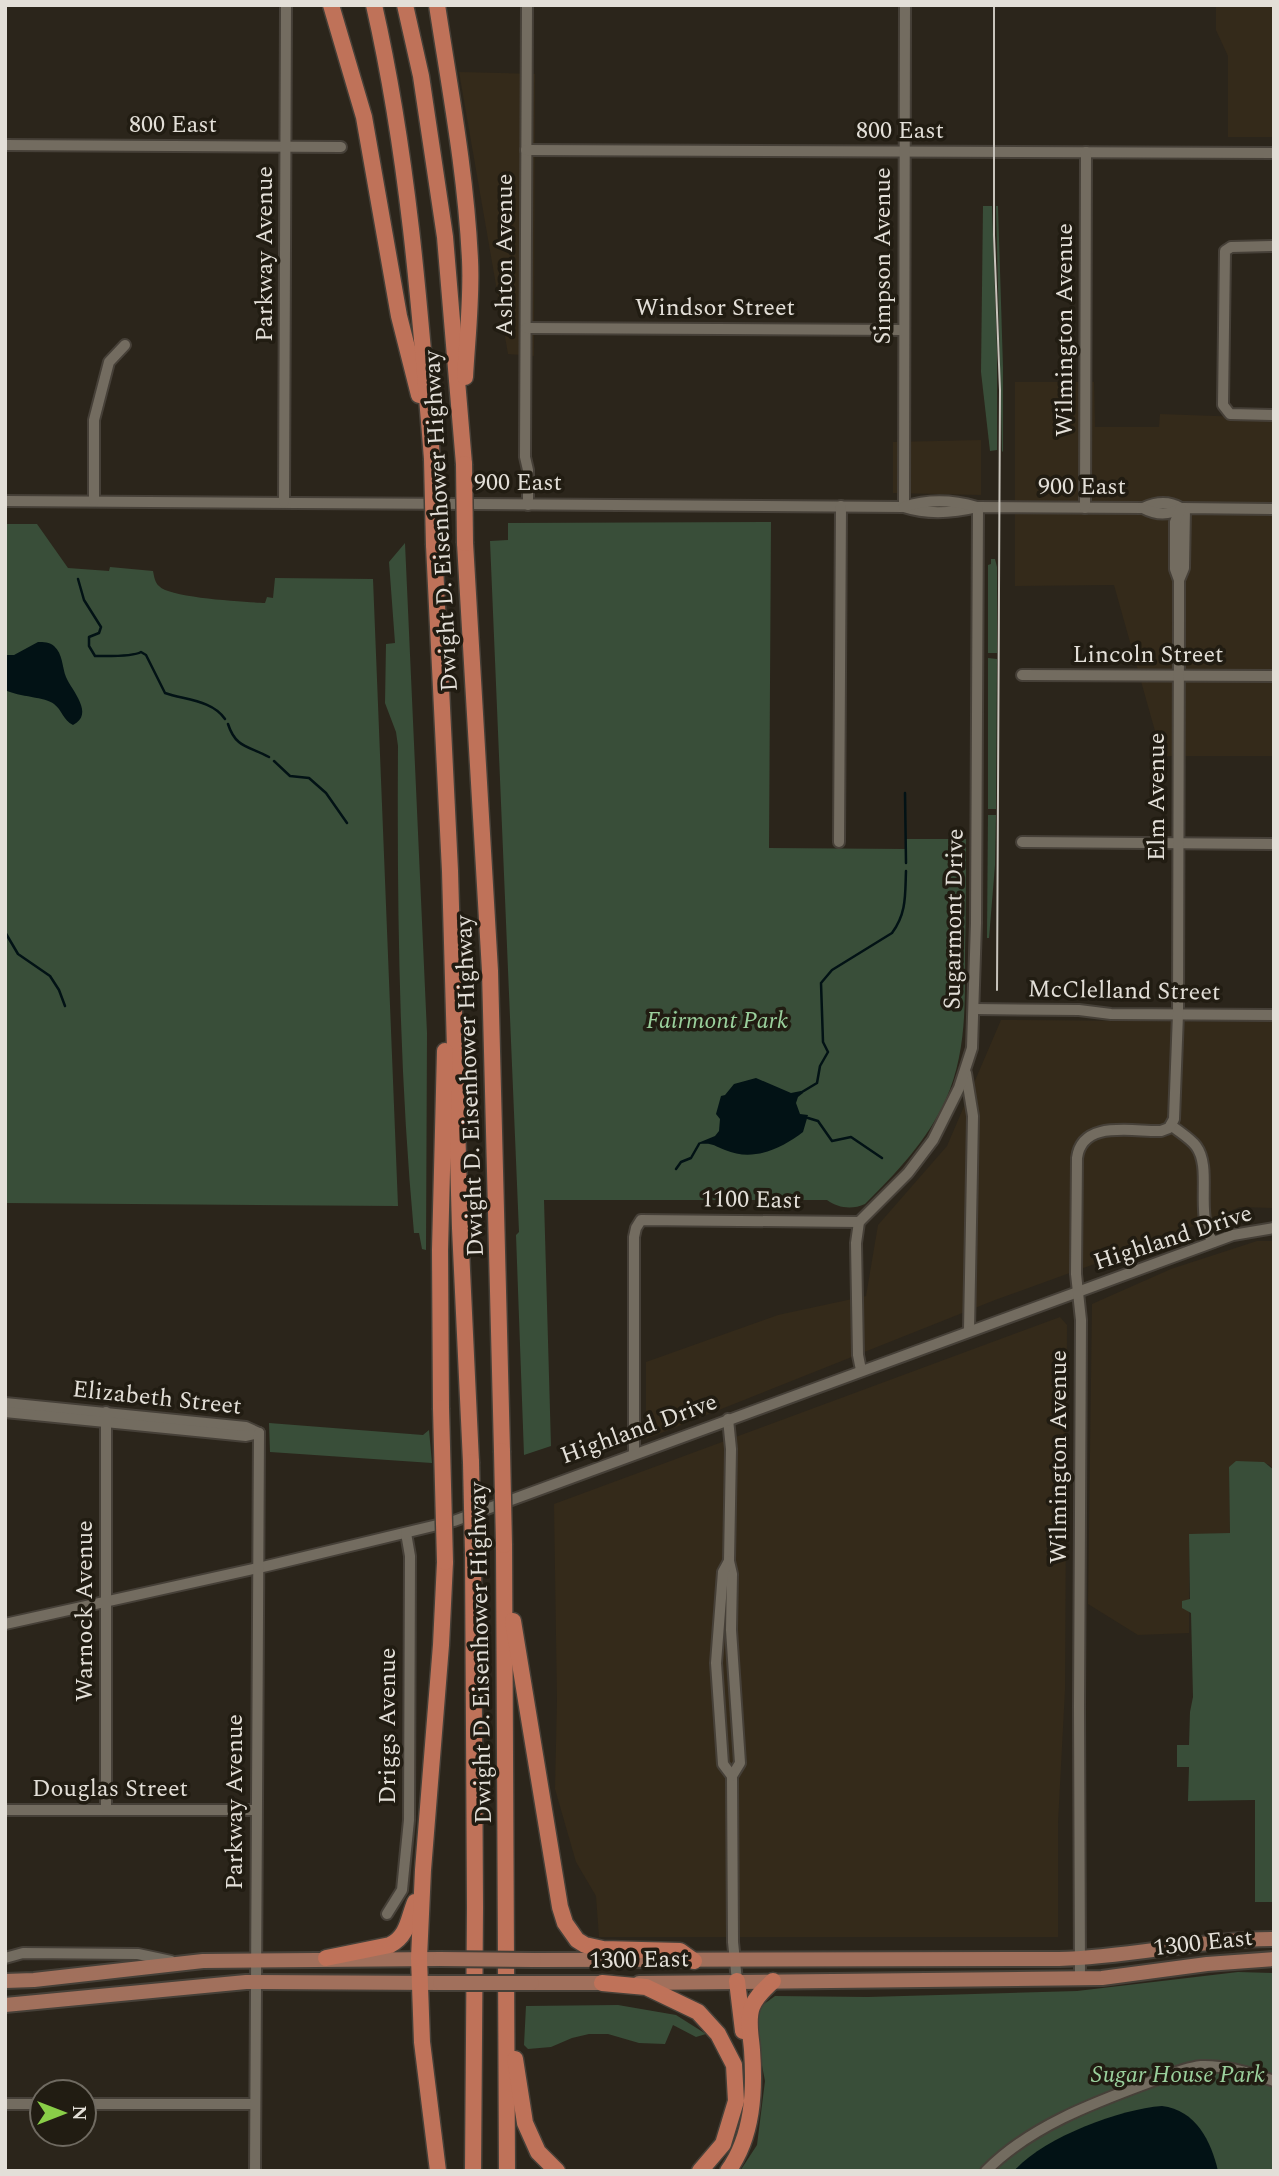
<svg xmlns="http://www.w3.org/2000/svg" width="1279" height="2176" font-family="Spectral,serif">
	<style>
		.built { fill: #342a1a }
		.green { fill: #394e39 }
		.water { fill: #021215 }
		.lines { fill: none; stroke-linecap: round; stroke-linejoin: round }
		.stream { stroke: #021215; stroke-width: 2.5 }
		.minor-casing { stroke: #464038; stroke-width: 14 }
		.major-casing { stroke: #464038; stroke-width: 18 }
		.highway-casing { stroke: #464038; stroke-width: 19 }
		.minor { stroke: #736c60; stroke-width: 10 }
		.major { stroke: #a1705c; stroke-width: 14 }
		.highway { stroke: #bf7259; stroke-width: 16 }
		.tram { stroke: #c7c3bb; stroke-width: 2 }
		.major-bridge-casing { stroke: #464038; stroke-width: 18; stroke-linecap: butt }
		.highway-bridge-casing { stroke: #464038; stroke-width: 19; stroke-linecap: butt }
		.major-bridge { stroke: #a1705c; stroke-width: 14 }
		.highway-bridge { stroke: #bf7259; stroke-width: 16 }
		.labels { text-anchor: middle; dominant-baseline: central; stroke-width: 7; stroke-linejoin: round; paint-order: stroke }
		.street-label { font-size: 24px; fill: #e3dfd8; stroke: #211c12 }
		.park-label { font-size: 24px; font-style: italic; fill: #9ad09c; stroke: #211c12 }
	</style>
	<rect width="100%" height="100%" fill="#2b251b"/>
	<g class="built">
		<path d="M1216,5H1274V137H1228V56L1216,30Z"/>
		<path d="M459,72L535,74L534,356L508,354Z"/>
		<path d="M1015,382H1094L1095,427H1159L1160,414L1274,418V756H1162L1114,585L1015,586Z"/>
		<path d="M981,440V495L893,493V442Z"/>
		<path d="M1001,1020L1274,1022V1208L1240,1207L1147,1245L995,1300L646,1439V1362L778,1315L866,1296L878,1225L947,1146Z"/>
		<path d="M1257,1241H1274V1469L1268,1464L1229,1467L1230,1534H1189V1633L1138,1635L1088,1604L1092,1304L1171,1269Z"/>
		<path d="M1060,1317L1067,1325L1065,1690L1058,1823V1937H599L596,1896L576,1862L555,1789L557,1700L554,1504Z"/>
	</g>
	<g class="green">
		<path d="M983,206H992L997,350V450L990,451L981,372Z"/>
		<path d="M996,206H998L1003,367V451L1002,452Z"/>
		<path d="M771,522L769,848L906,849V839H966C966,876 966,914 965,951C965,1001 967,1052 946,1099C927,1141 897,1172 865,1204C852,1210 838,1208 827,1200H544L551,1446L524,1455L516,1235L519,1232L490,541L508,540V523Z"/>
		<path d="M5,524H37L68,568L109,571L110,567L153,571C154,576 155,583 159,586C169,598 246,602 265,603L267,597L273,598L275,578L373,579L398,1206L5,1203Z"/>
		<path d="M405,543L427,1033L426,1250L422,1249L419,1233H414C399,1071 397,908 398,746L396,732L385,703L386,644L395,643L389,562Z"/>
		<path d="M991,559H995L997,567V653H988V565L991,564Z"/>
		<path d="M988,658L997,659L996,809H988Z"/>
		<path d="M988,815H996L995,865L989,938H987Z"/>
		<path d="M269,1423L423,1435L429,1430L432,1463L270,1452Z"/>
		<path d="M1236,1461L1264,1462L1274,1470V1902H1255V1800L1188,1801L1189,1767H1177V1745H1189L1190,1712L1193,1697L1191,1613L1182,1608V1601L1190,1599L1189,1534L1230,1533L1229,1467Z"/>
		<path d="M1238,1972L1274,1973V2171H740L757,2145L765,2081L755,2029L760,2007L775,1996L868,1997L1077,1991Z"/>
		<path d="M618,2005L676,2015L706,2034L696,2037L673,2025L665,2044L639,2043L608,2034H589L572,2038L551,2047L528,2049L524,2045L526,2006Z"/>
	</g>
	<g class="water">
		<path d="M38,642C43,642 50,642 54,646C63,654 62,667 66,677C72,691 95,714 73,725C63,720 62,710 54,704C46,697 19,697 5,690V655H14Z"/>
		<path d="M756,1078L791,1093L801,1091L803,1093L798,1097L796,1103L800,1114L808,1115L803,1132C781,1149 753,1162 725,1150C712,1145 714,1143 699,1144L698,1143L715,1136L719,1131L720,1119L716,1114L721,1096L725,1095L734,1084Z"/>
		<path d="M1162,2106C1196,2110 1211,2141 1218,2171H1014C1043,2138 1119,2109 1162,2106Z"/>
	</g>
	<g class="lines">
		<g class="stream">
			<path d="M78,579L84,600L101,627L99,633L89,637V646L95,656C106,656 133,657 141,652L146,655L165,693C185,700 212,700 225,719"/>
			<path d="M228,724C236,749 250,746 269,757"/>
			<path d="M274,761L290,776L309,778L326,793L347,823"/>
			<path d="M905,793L906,863"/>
			<path d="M5,932L18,954L50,976L59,990L65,1006"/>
			<path d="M802,1092L817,1083L820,1066L828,1052L823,1042L821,983L832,970L892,933C907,913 905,894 906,871"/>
			<path d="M808,1118L818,1121L832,1141L851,1137L882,1158"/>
			<path d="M676,1169L681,1162L691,1158L699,1144"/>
		</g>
		<defs>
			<g id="minor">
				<path d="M527,5L525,457L528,470V505"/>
				<path d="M5,145L341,147"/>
				<path d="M526,150L1274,153"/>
				<path d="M1274,246L1231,247L1225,251L1223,405L1230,414L1274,415"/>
				<path d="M526,328L904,330"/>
				<path d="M5,501L904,507C928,515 953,513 978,507L1143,508C1156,502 1169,501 1181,508"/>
				<path d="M94,501V420L109,362L125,345"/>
				<path d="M284,502L286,5"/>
				<path d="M904,507L905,5"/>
				<path d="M904,507C928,499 953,500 977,507"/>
				<path d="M1085,508L1086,152"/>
				<path d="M1143,508C1156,515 1168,516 1181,508L1274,509"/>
				<path d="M1179,580L1184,568L1185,508"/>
				<path d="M1022,675L1274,676"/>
				<path d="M839,842L841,506"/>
				<path d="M1022,842L1274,844"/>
				<path d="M974,1009L1079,1010L1111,1014L1274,1015"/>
				<path d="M966,1073L973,1116L969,1330"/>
				<path d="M1171,1125C1179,1132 1190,1138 1196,1146C1213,1169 1194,1213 1213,1242"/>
				<path d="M861,1370L858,1355L856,1243L859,1222L908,1173L933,1140L959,1088L972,1048L976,923L978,507"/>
				<path d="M5,1403L246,1427L259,1433"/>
				<path d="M5,1412L246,1436L259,1433"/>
				<path d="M728,1419L731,1449L729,1561L732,1574L731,1630L740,1763L732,1776L733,1942L737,1981"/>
				<path d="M634,1453V1237L636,1228L641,1220L859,1222"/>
				<path d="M729,1561L723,1572L716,1663L723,1764L732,1776"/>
				<path d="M5,1624L267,1566L454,1521L1233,1235L1274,1228"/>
				<path d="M5,1810H256"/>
				<path d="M106,1810V1412"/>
				<path d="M387,1914L402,1890L409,1820L410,1556L406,1533"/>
				<path d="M5,1958L23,1953L138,1954L171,1961"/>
				<path d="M1080,1979L1079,1707L1081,1320L1076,1274L1077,1158C1082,1119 1133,1132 1161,1131L1169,1128L1174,1119L1178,1014L1179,620V580L1175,569V522L1181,508"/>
				<path d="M5,2104H42"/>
				<path d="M84,2104H255"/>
				<path d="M255,2171L259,1433"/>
				<path d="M986,2171C1029,2127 1093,2103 1150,2082C1166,2076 1183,2068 1201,2066C1225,2065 1252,2073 1274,2081"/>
			</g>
			<g id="major">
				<path d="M534,1960L1059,1959C1131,1957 1202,1939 1274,1939"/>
				<path d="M5,1981L34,1980L203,1961L440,1959"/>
				<path d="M532,1983H611"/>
				<path d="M639,1983L1102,1978L1207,1964L1274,1959"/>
				<path d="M5,2005L246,1982L440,1983"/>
			</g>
			<g id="highway">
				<path d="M331,5L364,117L399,316L419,395"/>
				<path d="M374,5C408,154 420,308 432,459"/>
				<path d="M405,5L421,76L445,237L464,464"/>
				<path d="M437,5C450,90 466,174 470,260C472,298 467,339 465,377"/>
				<path d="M465,543L490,971L502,1451"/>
				<path d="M434,545L450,871L460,1228L471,1462"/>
				<path d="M441,1408L440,1250L445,1051"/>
				<path d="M504,1545L507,2171"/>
				<path d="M473,1553L475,1907L473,2171"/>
				<path d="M513,1621L560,1907L565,1923L577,1940L585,1945L603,1949L680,1951L694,1961"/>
				<path d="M326,1958L390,1945C408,1936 408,1919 415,1902"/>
				<path d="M737,1981L743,2031"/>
				<path d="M602,1983L646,1987L698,2012L718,2034L734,2065L736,2101L723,2144L700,2171"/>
				<path d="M515,2059L525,2123L538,2152L557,2171"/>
				<path d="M438,2171L422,2042L419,1958L423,1870L441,1645L445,1562"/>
				<path d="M728,2171C753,2136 755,2091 752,2050C751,2036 747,2020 752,2007C756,1996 765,1989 773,1981"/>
			</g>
		</defs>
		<use href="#minor" class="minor-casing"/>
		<use href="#major" class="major-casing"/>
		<use href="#highway" class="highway-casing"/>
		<use href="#minor" class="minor"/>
		<use href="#major" class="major"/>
		<use href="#highway" class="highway"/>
		<path class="tram" d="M994,5V235L1000,390L997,990"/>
		<defs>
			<g id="major-bridge">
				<path d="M440,1959L534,1960"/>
				<path d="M440,1983H532"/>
			</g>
			<g id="highway-bridge">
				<path d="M432,459L434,545"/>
				<path d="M464,464L465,543"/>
				<path d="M441,1408L445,1562"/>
				<path d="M502,1451L504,1545"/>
				<path d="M471,1462L473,1553"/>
			</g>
		</defs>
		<use href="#major-bridge" class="major-bridge-casing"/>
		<use href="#highway-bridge" class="highway-bridge-casing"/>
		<use href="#major-bridge" class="major-bridge"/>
		<use href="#highway-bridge" class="highway-bridge"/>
	</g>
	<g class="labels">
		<g class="street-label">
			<text x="173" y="125">800 East</text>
			<text x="900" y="131">800 East</text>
			<text transform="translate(265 254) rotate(-90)">Parkway Avenue</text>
			<text transform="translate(505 255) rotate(-90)">Ashton Avenue</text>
			<text transform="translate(883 256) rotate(-90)">Simpson Avenue</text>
			<text x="715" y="308">Windsor Street</text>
			<text transform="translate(1065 330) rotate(-90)">Wilmington Avenue</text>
			<text x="518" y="483">900 East</text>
			<text x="1082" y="487">900 East</text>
			<text transform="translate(441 521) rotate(-93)">Dwight D. Eisenhower Highway</text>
			<text x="1148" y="655">Lincoln Street</text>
			<text transform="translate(1157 797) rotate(-90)">Elm Avenue</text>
			<text transform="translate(954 919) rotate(-89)">Sugarmont Drive</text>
			<text transform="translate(1124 991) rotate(1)">McClelland Street</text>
			<text transform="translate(470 1086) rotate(-92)">Dwight D. Eisenhower Highway</text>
			<text transform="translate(751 1200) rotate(1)">1100 East</text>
			<text transform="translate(1173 1238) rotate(-18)">Highland Drive</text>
			<text transform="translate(157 1398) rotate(6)">Elizabeth Street</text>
			<text transform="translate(639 1429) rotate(-20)">Highland Drive</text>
			<text transform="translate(1059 1457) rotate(-90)">Wilmington Avenue</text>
			<text transform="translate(85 1611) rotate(-90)">Warnock Avenue</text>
			<text transform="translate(481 1653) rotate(-91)">Dwight D. Eisenhower Highway</text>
			<text transform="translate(388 1726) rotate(-90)">Driggs Avenue</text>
			<text x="110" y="1789">Douglas Street</text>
			<text transform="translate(235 1802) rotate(-90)">Parkway Avenue</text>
			<text transform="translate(1203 1943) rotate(-6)">1300 East</text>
			<text transform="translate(639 1960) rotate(-1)">1300 East</text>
		</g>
		<g class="park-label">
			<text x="717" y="1021">Fairmont Park</text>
			<text x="1178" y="2075">Sugar House Park</text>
		</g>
	</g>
	<rect width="1279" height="2176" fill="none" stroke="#e3dfd8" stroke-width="14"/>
	<g transform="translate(63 2113) rotate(90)"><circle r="33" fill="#211c12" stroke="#6f6a61" stroke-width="2"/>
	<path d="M0-5L12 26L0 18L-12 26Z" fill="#89ce48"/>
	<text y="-10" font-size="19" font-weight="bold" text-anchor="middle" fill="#e3dfd8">N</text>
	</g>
</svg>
